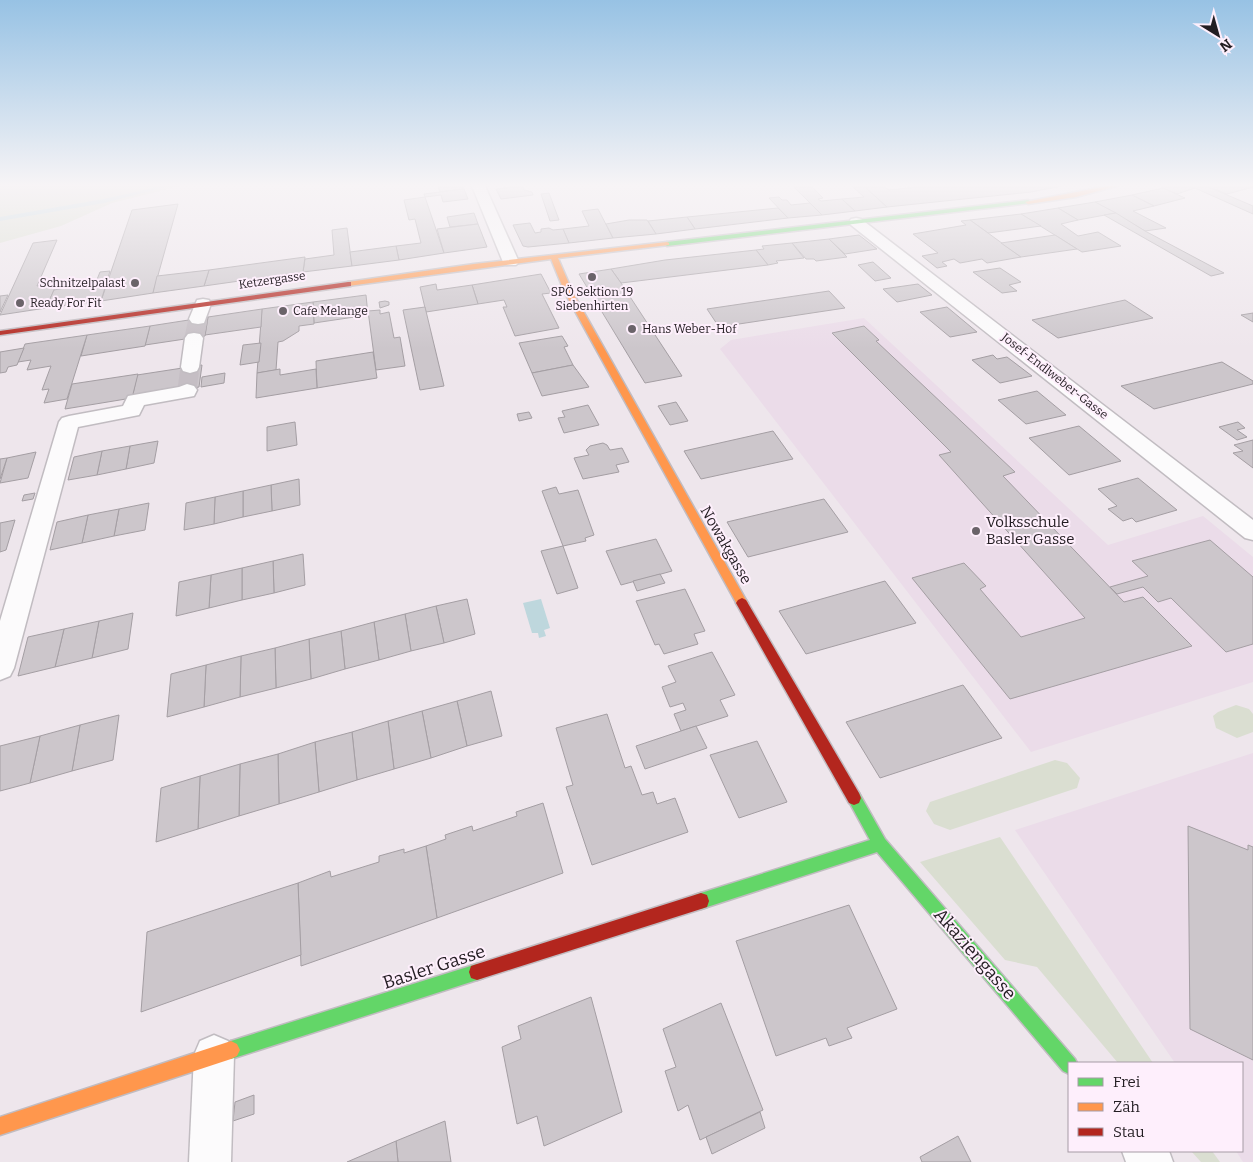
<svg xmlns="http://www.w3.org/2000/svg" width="1253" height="1162" font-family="Bitter,serif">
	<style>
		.built { fill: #ebdce9 }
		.green { fill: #daded1 }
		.water { fill: #bed7dd }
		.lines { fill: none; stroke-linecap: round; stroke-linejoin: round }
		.stream { fill: #bed7dd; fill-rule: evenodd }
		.building { fill: #ccc6cb; stroke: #a49ea3 }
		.street-tunnel { stroke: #c5bec4; stroke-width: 19; stroke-dasharray: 19 9; stroke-linecap: butt }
		.street-casing { stroke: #c1bcc1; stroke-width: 3 }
		.fast-casing { stroke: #c1bcc1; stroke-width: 3 }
		.slow-casing { stroke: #c1bcc1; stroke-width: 3 }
		.jam-casing { stroke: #c1bcc1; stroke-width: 3 }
		.street { fill: #fcfbfc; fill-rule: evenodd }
		.fast { fill: #63d668; fill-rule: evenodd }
		.slow { fill: #ff974d; fill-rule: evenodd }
		.jam { fill: #b3261e; fill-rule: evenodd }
		.poi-dot { fill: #6a6369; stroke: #feeffc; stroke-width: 2 }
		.labels { text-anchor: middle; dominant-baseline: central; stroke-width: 4; stroke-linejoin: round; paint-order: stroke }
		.far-street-label { font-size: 12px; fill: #231d22; stroke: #feeffc }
		.far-poi-label { font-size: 12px; fill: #231d22; stroke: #feeffc; text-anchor: start }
		.poi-label { font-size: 15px; fill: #231d22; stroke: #feeffc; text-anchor: start }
		.street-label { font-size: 15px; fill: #231d22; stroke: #feeffc }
		.near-street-label { font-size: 18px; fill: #231d22; stroke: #feeffc }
	</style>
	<rect width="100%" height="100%" fill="#eee6ec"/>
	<g class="built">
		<path d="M864,318L1108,545L1203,516L1253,557V682L1031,752L720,349L731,340Z"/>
		<path d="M1253,753V1162H1243L1236,1151H1242V1063H1175L1015,830Z"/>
	</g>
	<g class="green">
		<path d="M0,186H180L112,203L61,226L0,243Z"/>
		<path d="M1236,705L1249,709L1253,714V732L1237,738L1216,728L1213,716L1218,712Z"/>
		<path d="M1055,760L1067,763L1080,778L1077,788L950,830L934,824L926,811L930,802Z"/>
		<path d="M1000,837L1153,1063H1118L1037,967L1005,960L920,862Z"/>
		<path d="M1191,1151H1212L1220,1162H1201Z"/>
	</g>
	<path class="water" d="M541,599L550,628L544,630L546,636L539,638L538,633H532L523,603Z"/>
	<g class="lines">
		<path class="stream" d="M161,186H170L104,203L0,221V217L104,199Z"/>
	</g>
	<g class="building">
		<path d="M438,186H463L464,189L440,192Z"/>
		<path d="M522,186L524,190L532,192L533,195L501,199L496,189Z"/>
		<path d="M793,186H811L823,198L818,199L821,201L842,199L855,211L822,215Z"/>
		<path d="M852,186H864L887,207L855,211L842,199L864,197Z"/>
		<path d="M864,186H883L889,190L927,186H1062L1031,192L887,207Z"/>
		<path d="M1164,186H1206L1253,206V214L1195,188L1177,194L1161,187Z"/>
		<path d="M1206,186H1253V187L1227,194Z"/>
		<path d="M1163,188L1185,198L1154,206L1132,195Z"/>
		<path d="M464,189L468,199L443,202L441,195L425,197L424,194Z"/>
		<path d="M549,193L559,220L550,221L541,194Z"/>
		<path d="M1132,195L1154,206L1133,211L1166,228L1145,231L1095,202Z"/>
		<path d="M425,197L444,253L399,260L396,246L421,243L415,219L409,220L404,200Z"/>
		<path d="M779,197L782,200H787L791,205L810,203L822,215L788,218L769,198Z"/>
		<path d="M1095,202L1116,213L1078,220L1058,208Z"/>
		<path d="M178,204L153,293L101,301L132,210Z"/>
		<path d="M778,208L788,218L695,229L687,217Z"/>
		<path d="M1058,208L1078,220L1061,224L1078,236L1098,232L1121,246L1082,252L1021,214Z"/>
		<path d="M598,209L613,238L569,243L563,229L589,226L582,211Z"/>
		<path d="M474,213L478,224L450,227L447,217Z"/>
		<path d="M1116,213L1145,231L1224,273L1211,276L1104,215Z"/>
		<path d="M1021,214L1041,226L988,233L970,220Z"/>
		<path d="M687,217L695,229L656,234L648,221Z"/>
		<path d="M629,220H647L656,234L613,238L606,224Z"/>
		<path d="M970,220L988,233L1021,257L987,263L982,259L960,263L954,259L942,262L947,266L937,268L922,256L938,253L913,234L966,225L961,221Z"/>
		<path d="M530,223L535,233L541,232V229L549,228L553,230L563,229L569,243L528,247L523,246L513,225Z"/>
		<path d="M478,224L487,247L444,253L437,229Z"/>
		<path d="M347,228L352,266L303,272L305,259L334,255L332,230Z"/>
		<path d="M859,235L877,249L845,254L829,239Z"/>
		<path d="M1055,235L1077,249L1021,257L1001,243Z"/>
		<path d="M829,239L847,257L816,261L814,259H806L792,243Z"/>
		<path d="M57,240L37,286L57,283L46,308L0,315L33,243Z"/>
		<path d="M792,243L804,258L776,261L778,263L768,265L756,250L764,249L762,246Z"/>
		<path d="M396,246L399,260L352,266L350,252Z"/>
		<path d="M756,250L768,265L621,283L611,269L665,260Z"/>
		<path d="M305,257L303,272L204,286L209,270Z"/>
		<path d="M873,262L891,278L875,281L858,265Z"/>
		<path d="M1000,268L1021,282L1009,285L1017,291L1002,293L973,272Z"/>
		<path d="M611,269L621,283L682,376L645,383L579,274Z"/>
		<path d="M209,270L204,286L153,293L157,276Z"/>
		<path d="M110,271L101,301L46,308L54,290L96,282L100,272Z"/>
		<path d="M541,274L551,293L542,294L559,328L515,336L503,307H507L504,300L478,304L472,285Z"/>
		<path d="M436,284L437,290L472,285L478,304L426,312L420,287Z"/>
		<path d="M918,284L932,295L897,302L883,289Z"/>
		<path d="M829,291L845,308L719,327L707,309Z"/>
		<path d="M8,295L0,312V296Z"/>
		<path d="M366,295L368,315L314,323L313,302Z"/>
		<path d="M1125,300L1153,318L1058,338L1032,320Z"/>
		<path d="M385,301L389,302V305L380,308L379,302Z"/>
		<path d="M313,302L314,324L299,326V331L283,341L278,342L276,370L257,373L262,309Z"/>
		<path d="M425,307L444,386L420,390L403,310Z"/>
		<path d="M947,307L977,332L950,337L920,312Z"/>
		<path d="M262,309L261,327L205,335L208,317Z"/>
		<path d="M380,310V314L389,312L394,338L400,337L405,366L376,370L368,311Z"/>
		<path d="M1253,313V322L1241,315Z"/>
		<path d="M208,317L205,336L145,345L150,326Z"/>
		<path d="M150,326L145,346L81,356L87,335Z"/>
		<path d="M864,326L879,340L876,341L1015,472L1003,476L1124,602L1143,597L1192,646L1010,699L912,578L964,563L986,586L980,589L1021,637L1085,618L939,455L951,452L832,333Z"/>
		<path d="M87,335L67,399L44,403L49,389L42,390L51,366L27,370L31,360L18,362L25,344Z"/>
		<path d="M562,336L568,346L564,347L573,365L532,373L519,343Z"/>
		<path d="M261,343L259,362L240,365L243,345Z"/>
		<path d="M24,348L17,365L8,367L6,372L0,373V352Z"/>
		<path d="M373,352L377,378L317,388L316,361Z"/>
		<path d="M993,355L997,359L1007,357L1032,376L1000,383L972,360Z"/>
		<path d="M1222,362L1253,381V384L1154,409L1121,386Z"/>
		<path d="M202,365L199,387L132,399L137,375Z"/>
		<path d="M573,365L589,387L542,396L532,373Z"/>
		<path d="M280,369V375L316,369L317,388L256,398L257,373Z"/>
		<path d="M225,373L224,383L201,387L202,377Z"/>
		<path d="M138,374L132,398L65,409L72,384Z"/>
		<path d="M1037,391L1066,415L1026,424L998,400Z"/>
		<path d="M676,402L688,421L670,425L658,406Z"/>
		<path d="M588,405L599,425L564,433L558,418L565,417L562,411Z"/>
		<path d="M529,412L532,418L519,421L517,414Z"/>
		<path d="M295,422L297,445L267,451V427Z"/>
		<path d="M1238,422L1245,428L1237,430L1247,437L1237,440L1219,427Z"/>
		<path d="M1079,426L1121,461L1069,475L1029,438Z"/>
		<path d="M773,431L793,459L701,479L684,451Z"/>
		<path d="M1253,440V468L1233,453L1243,451L1234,445Z"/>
		<path d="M158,441L154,463L126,469L130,446Z"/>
		<path d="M603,443L607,445L610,450L622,448L629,462L616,465L619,472L583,479L574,458L589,455L586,450L590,446Z"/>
		<path d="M130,446L126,469L97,475L102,451Z"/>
		<path d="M102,451L97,475L68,480L74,457Z"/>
		<path d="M36,452L28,478L0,483L7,458Z"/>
		<path d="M7,458L0,479V459Z"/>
		<path d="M1138,478L1177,510L1136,522L1132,518L1123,521L1108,509L1117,506L1098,489Z"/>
		<path d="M299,479L300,505L272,511L271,485Z"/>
		<path d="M271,485L272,511L243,517V491Z"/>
		<path d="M556,487L559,494L578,490L594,535L585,538L586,541L563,546L542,491Z"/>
		<path d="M243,491V517L214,524L215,497Z"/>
		<path d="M35,493L33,499L22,501L24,495Z"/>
		<path d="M215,497L214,524L184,530L186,503Z"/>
		<path d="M824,499L848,532L748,557L727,522Z"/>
		<path d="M149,503L145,530L114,536L119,509Z"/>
		<path d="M119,509L114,536L82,543L88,515Z"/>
		<path d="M88,515L82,543L50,550L57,522Z"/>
		<path d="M15,520L6,550L0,552V523Z"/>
		<path d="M656,539L672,571L621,585L606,551Z"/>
		<path d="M1210,540L1253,577V644L1226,652L1171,598L1158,602L1143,587L1117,594L1110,587L1148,576L1132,561Z"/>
		<path d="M563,546L578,588L557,594L541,551Z"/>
		<path d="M303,554L305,585L274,593L273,561Z"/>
		<path d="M273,561L274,593L242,600V568Z"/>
		<path d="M242,568V600L209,608L211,575Z"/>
		<path d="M660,574L665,583L637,591L633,581Z"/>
		<path d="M211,575L209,608L176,616L179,582Z"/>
		<path d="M885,581L916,623L806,654L779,611Z"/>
		<path d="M685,589L705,631L694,634L698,644L664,654L659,644L655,645L636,601Z"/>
		<path d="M467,599L475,634L444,643L436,606Z"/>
		<path d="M436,606L444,643L411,651L405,614Z"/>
		<path d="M133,613L128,649L92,658L99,621Z"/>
		<path d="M405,614L411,651L379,660L374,622Z"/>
		<path d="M99,621L92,658L55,667L64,629Z"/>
		<path d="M374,622L379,660L345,669L341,631Z"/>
		<path d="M64,629L55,667L18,676L28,637Z"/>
		<path d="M341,631L345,669L311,679L309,639Z"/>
		<path d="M309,639L311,679L276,688L275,648Z"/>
		<path d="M275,648L276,688L240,697L241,656Z"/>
		<path d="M712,652L735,695L720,700L728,716L681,731L674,714L686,710L683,703L670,707L662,687L676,682L668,666Z"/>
		<path d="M241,656L240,697L204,707L206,665Z"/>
		<path d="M206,665L204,707L167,717L171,674Z"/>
		<path d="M963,685L1002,738L880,778L846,722Z"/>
		<path d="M491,691L502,736L467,746L457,701Z"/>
		<path d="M457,701L467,746L431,758L422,711Z"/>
		<path d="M422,711L431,758L394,769L388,721Z"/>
		<path d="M607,714L625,768L631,766L642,795L653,792L657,804L675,798L688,832L592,865L566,787L573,785L556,728Z"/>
		<path d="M119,715L113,760L72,771L80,725Z"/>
		<path d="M388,721L394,769L357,780L352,732Z"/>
		<path d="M80,725L72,771L30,783L40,736Z"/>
		<path d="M696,726L707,748L645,769L636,746Z"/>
		<path d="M352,732L357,780L319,792L315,742Z"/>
		<path d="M40,736L30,783L0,791V746Z"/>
		<path d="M757,741L787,802L739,818L710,755Z"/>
		<path d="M315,742L319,792L279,804L278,754Z"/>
		<path d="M278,754L279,804L239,816L240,764Z"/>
		<path d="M240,764L239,816L198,829L200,776Z"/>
		<path d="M200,776L198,829L156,842L161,788Z"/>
		<path d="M543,803L563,873L437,918L426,846L446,839L445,835L472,826L473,831L517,816L516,812Z"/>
		<path d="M1188,826L1248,850V845L1253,847V1060L1190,1029Z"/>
		<path d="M426,846L437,918L301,966L298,883L330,871L331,877L379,862V856L404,849V853Z"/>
		<path d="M298,883L301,955L141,1012L147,932Z"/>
		<path d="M849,905L897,1009L847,1028L852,1038L829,1046L826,1038L776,1056L736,941Z"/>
		<path d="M591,997L622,1112L544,1146L537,1116L517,1124L502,1047L521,1039L518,1026Z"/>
		<path d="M721,1003L763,1110L700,1140L688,1105L678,1111L665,1071L676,1067L663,1029Z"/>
		<path d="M254,1095V1114L233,1121L235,1102Z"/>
		<path d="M760,1112L765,1128L712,1154L706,1137Z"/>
		<path d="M445,1121L451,1162H398L396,1141Z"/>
		<path d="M958,1136L971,1162H922L920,1157Z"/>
		<path d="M396,1141L398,1162H347Z"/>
	</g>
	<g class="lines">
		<g class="street-tunnel">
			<path d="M194,338L198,319"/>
			<path d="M187,390L190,367"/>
		</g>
		<defs>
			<g id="street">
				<path d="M472,186H485L519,262L516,265H506L503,262Z"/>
				<path d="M856,218L861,219L1253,520V540L1245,538L851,225L849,222L851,219Z"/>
				<path d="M203,299L209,300L211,304L204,323L198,324L192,323L189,319L197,300Z"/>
				<path d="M194,333L200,334L203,338L199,367L197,371L190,373L183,371L181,367L185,338L188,334Z"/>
				<path d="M187,384L194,386L197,390L194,396L144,405L139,415L78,427L14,668L10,676L0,680V621L59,422L62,418L69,416L123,406L128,396L179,387Z"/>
				<path d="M214,1035L228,1041L234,1055L231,1162H189L194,1055L200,1041Z"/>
				<path d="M1122,1151H1169L1173,1162H1126Z"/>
			</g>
			<g id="fast">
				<path d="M1028,200L1030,201V203L667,246L664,244L667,242Z"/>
				<path d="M854,791L859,793L885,839L1075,1059L1077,1063H1069V1074L1063,1071L877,852L701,909L695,907L693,901L695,895L701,893L870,840L847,798L849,793Z"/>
				<path d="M477,964L483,966L485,972L483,978L477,980L231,1059L225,1056L222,1050L225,1044L231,1041Z"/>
			</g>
			<g id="slow">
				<path d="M1107,186H1117L1076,197L1028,204L1025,202Z"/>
				<path d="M667,242L669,243V245L558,258L573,293L746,600L748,603L746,606H738L565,293L551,259L348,286L344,284L348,282L474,264Z"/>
				<path d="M231,1041L237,1044L240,1050L237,1056L231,1059L0,1135V1117Z"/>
			</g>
			<g id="jam">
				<path d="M348,282H351V286L0,335V331Z"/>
				<path d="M742,598L746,600L859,793L861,798L859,803L854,805L849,803L736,603L738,600Z"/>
				<path d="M701,893L707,895L709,901L707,907L701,909L477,980L471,978L469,972L471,966L477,964Z"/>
			</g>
		</defs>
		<use href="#street" class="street-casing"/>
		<use href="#fast" class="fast-casing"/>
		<use href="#slow" class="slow-casing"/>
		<use href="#jam" class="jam-casing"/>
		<use href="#street" class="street"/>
		<use href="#fast" class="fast"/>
		<use href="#slow" class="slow"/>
		<use href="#jam" class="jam"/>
	</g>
	<linearGradient id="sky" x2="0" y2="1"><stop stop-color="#97c2e4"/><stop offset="0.53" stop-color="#f7f4f6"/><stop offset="1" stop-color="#f7f4f6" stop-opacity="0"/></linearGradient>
	<rect width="1253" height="349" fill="url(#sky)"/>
	<g class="poi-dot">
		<circle cx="592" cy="277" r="5"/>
		<circle cx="135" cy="283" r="5"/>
		<circle cx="20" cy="303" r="5"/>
		<circle cx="283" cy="311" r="5"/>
		<circle cx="632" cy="329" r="5"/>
		<circle cx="976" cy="531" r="5"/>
	</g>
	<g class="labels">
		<g class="far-street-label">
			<text transform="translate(272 280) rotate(-8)">Ketzergasse</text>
			<text transform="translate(1055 376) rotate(38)">Josef-Endlweber-Gasse</text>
		</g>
		<g class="far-poi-label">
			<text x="125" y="283" text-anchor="end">Schnitzelpalast</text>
			<text x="592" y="292" text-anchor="middle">SPÖ Sektion 19<tspan x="592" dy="14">Siebenhirten</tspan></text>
			<text x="30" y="303">Ready For Fit</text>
			<text x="293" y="311">Cafe Melange</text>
			<text x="642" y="329">Hans Weber-Hof</text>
		</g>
		<g class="poi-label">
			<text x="986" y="522">Volksschule<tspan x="986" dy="17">Basler Gasse</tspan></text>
		</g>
		<g class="street-label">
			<text transform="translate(726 545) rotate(60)">Nowakgasse</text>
		</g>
		<g class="near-street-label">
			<text transform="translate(975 954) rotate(49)">Akaziengasse</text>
			<text transform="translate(434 967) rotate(-18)">Basler Gasse</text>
		</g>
	</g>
	<rect x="1068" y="1062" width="175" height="90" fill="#feeffc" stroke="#a69ba5"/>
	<rect x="1078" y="1078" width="25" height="8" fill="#63d668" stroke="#a69ba5"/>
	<text x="1113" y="1087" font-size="15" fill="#231d22">Frei</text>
	<rect x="1078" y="1103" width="25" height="8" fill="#ff974d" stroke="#a69ba5"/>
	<text x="1113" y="1112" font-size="15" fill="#231d22">Zäh</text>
	<rect x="1078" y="1128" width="25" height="8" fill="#b3261e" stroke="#a69ba5"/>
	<text x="1113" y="1137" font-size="15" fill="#231d22">Stau</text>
	<g transform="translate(1218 35) rotate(143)" stroke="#feeffc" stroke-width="4" paint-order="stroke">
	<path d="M0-4L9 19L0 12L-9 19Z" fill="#231d22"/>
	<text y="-8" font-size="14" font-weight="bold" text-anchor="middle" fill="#231d22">N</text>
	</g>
</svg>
